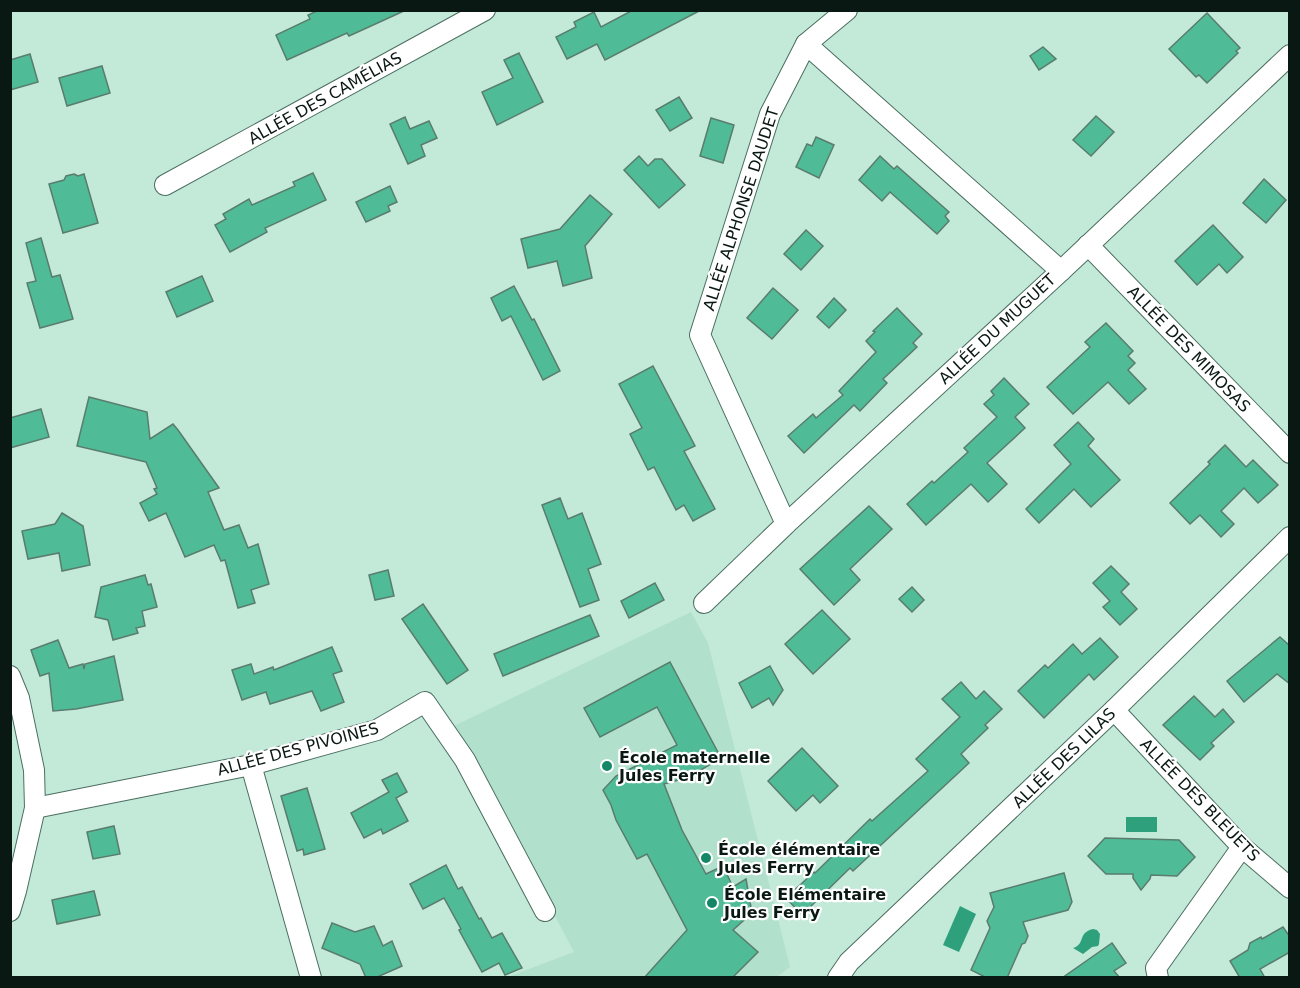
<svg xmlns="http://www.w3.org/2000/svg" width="1300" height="988" font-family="'DejaVu Sans',sans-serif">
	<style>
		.built { fill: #b1e0cc }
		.water { fill: #2ea07c }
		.building { fill: #4fbc97; stroke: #597c6e; stroke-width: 1.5 }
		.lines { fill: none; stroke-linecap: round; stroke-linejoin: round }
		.minor-casing { stroke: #4b6e60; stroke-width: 22 }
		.minor { stroke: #fff; stroke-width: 20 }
		.poi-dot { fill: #148766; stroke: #fff; stroke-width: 2 }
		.labels { text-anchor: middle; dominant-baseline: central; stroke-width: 4.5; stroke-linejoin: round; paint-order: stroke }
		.street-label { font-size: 16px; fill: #0a1813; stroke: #fff }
		.poi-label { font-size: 16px; font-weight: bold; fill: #0a1813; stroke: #fff; text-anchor: start }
	</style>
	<rect width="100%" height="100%" fill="#c3e9d8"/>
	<path class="built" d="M691,612L708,643L790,967L775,978L508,977L574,952L454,726Z"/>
	<g class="water">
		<rect x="1126" y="817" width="31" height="15"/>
		<path d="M960,906L976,914L959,952L943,945Z"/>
		<path d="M1093,929L1097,930L1100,934L1099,944L1098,946L1092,947L1083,954L1073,948C1086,944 1077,933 1093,929Z"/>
	</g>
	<g class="building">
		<path d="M319,10H406L349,36L347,33L287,60L276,35L310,19L308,15Z"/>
		<path d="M633,10H701L605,60L597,44L567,59L556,37L576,27L574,22L594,12L601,27Z"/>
		<path d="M1207,13L1240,48L1236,51L1238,53L1207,83L1199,75L1196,77L1169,49Z"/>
		<path d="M1043,47L1056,59L1039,70L1030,56Z"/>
		<path d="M519,53L543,102L497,125L482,92L513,78L504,60Z"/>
		<path d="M30,54L38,82L10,90V60Z"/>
		<path d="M102,66L110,93L67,106L59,78Z"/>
		<path d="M679,97L692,118L670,131L656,110Z"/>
		<path d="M1096,116L1114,132L1091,156L1073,140Z"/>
		<path d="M405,117L410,129L429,121L437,138L421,145L425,156L408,164L390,124Z"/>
		<path d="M711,118L734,125L723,163L700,156Z"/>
		<path d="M816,137L834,145L819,178L796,167L807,144L812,146Z"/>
		<path d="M639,156L648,166L655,159H662L685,185L659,208L624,170Z"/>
		<path d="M880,156L894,169L897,166L949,212L945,216L949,221L937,234L890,192L882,201L859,180Z"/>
		<path d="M313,173L326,200L265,228L267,232L230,252L215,225L226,219L223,214L249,199L252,205L295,186L293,182Z"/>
		<path d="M74,174L78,176L84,174L98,223L63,233L49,184L64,180L66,176Z"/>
		<path d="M1264,179L1286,200L1266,223L1243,203Z"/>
		<path d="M390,186L397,202L388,206L390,211L366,222L356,202Z"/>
		<path d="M590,195L612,214L585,246L592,278L563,286L557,261L528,268L521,239L560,229Z"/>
		<path d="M1213,225L1243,257L1227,273L1219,264L1197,285L1175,261Z"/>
		<path d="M806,230L823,246L801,270L784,254Z"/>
		<path d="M41,238L52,277L60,275L73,319L40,328L27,283L36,281L26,243Z"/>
		<path d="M202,276L213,301L177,317L166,292Z"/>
		<path d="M514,286L532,320L534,319L560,371L543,380L511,316L502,321L491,298Z"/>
		<path d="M773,288L798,310L772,339L747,318Z"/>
		<path d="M834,298L846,310L829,328L817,317Z"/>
		<path d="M897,308L922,334L913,343L917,347L883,379L887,383L860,411L854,405L804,453L788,436L813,414L816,418L843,395L839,391L876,352L866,341L875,332L873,331Z"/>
		<path d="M1106,323L1133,351L1128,356L1135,363L1128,370L1146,389L1129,404L1108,382L1073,414L1047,387L1090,347L1085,342Z"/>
		<path d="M653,366L695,446L684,451L715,509L693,521L684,505L676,510L654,467L648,470L630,434L642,428L619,384Z"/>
		<path d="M1004,378L1029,404L1015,417L1025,428L987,463L1007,484L988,502L971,484L926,525L907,504L932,481L934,483L968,452L964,448L997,417L984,404L994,395L991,391Z"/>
		<path d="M89,397L147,412L150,439L173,424L178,430L219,488L208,492L224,530L239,525L248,548L258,544L269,584L251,590L255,603L238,608L225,560L221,561L214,545L185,557L166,513L149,521L140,503L157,494L154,489L157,488L146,462L77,446Z"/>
		<path d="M41,409L49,437L10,448V418Z"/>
		<path d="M1078,422L1094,439L1088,446L1120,480L1091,507L1074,489L1039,523L1026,509L1071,464L1054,445Z"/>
		<path d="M1225,445L1246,467L1253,460L1278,485L1258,503L1244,488L1221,511L1234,524L1221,537L1200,515L1190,524L1170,503L1210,464L1208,462Z"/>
		<path d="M560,498L568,519L582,513L601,564L588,569L599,600L580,607L542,505Z"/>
		<path d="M869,506L892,529L850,569L860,580L834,605L800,569Z"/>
		<path d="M62,513L83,526L90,565L62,571L59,553L28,559L22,531L55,524Z"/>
		<path d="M1111,566L1129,584L1121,592L1137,609L1120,625L1103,607L1110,601L1093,583Z"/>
		<path d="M388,570L394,596L375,600L369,575Z"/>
		<path d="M145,575L148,585L151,584L157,607L142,611L145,626L136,628L138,633L113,640L108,620L95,617L101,587Z"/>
		<path d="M655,583L664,600L629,618L621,601Z"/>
		<path d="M912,587L924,600L912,612L899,599Z"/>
		<path d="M423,604L468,670L447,684L402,619Z"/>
		<path d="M822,610L850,639L813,674L785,644Z"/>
		<path d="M590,615L599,636L503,676L494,654Z"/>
		<path d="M1280,637L1290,646V684L1277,674L1244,702L1227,681Z"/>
		<path d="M1100,638L1118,657L1094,680L1089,674L1044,718L1018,691L1045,665L1048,668L1073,644L1082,654Z"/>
		<path d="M58,640L69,668L83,664L84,669L85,664L114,656L123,700L76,709L53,711L49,673L40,676L31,650Z"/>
		<path d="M332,647L342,671L333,674L344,702L321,711L312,691L270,704L266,692L242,700L232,670L251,664L254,674L273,667L274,670Z"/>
		<path d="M670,662L721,758L689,777L664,784L682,830L706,874L723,866L733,887L746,879L752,913L733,930L758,952L732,978H644L687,930L647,854L637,859L616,820L611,805L603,790L616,776L677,745L657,707L600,737L584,708Z"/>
		<path d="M770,666L783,690L773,705L769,698L752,708L739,683Z"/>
		<path d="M961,682L976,699L984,691L1002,709L985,725L988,728L961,754L969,763L853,871L850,868L802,915L786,898L814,872L815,873L870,819L872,821L928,771L916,759L960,717L942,699Z"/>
		<path d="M1194,696L1215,717L1223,709L1234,722L1211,743L1214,746L1200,760L1163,725Z"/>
		<path d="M802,748L838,786L820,803L813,795L796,811L768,781Z"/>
		<path d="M397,773L407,792L396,798L408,821L383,834L381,829L364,838L351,813L389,792L382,780Z"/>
		<path d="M307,788L325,849L304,855L303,849L297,851L281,796Z"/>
		<path d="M114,826L120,854L93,859L87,832Z"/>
		<path d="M1105,838L1179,840L1195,857L1177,876L1151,875L1150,879L1141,890L1133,878V874H1106L1088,856Z"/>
		<path d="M446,865L458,889L462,887L479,919L481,918L492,938L502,933L522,968L505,975L499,963L482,972L459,930L461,929L444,898L423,909L410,884Z"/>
		<path d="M1064,873L1072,902L1068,910L1023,922L1028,936L1025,943L1022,944L1007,978H987L971,970L990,928L987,921L994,907L990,893Z"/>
		<path d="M94,891L100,915L57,924L52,900Z"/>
		<path d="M332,923L355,932L374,926L383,946L392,941L402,966L375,978H366L360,964L322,948Z"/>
		<path d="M1283,927L1290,937V952L1260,969L1265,978H1240L1230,961L1248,950L1250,943L1261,937L1262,939Z"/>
		<path d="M1112,943L1126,963L1114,971L1120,978H1062Z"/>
	</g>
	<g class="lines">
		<defs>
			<g id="minor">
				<path d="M806,44L847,10"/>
				<path d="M165,185L485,10"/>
				<path d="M1088,245L1290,453"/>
				<path d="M786,524L700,335L770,114L806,44L1061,271"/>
				<path d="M704,603L786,524L1061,271L1290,55"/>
				<path d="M10,676L19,698L34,770L35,808L16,891L10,911"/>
				<path d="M1114,710L1242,847L1290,888"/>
				<path d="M251,765L311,978"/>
				<path d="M35,808L251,765L377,730L425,702L465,760L545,911"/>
				<path d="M838,978L849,962L1114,710L1290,537"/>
				<path d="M1158,978L1156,968L1242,847"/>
			</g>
		</defs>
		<use href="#minor" class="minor-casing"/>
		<use href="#minor" class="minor"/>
	</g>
	<g class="poi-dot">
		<circle cx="607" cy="766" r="6"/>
		<circle cx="706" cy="858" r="6"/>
		<circle cx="712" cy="903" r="6"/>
	</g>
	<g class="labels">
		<g class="street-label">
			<text transform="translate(325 98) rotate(-29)">ALLÉE DES CAMÉLIAS</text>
			<text transform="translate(741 209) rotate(-72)">ALLÉE ALPHONSE DAUDET</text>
			<text transform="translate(997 329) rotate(-43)">ALLÉE DU MUGUET</text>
			<text transform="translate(1189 349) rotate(46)">ALLÉE DES MIMOSAS</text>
			<text transform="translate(298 749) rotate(-15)">ALLÉE DES PIVOINES</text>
			<text transform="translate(1064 758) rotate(-44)">ALLÉE DES LILAS</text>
			<text transform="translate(1200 800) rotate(46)">ALLÉE DES BLEUETS</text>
		</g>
		<g class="poi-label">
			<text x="619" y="757">École maternelle<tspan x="619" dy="18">Jules Ferry</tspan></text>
			<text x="718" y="849">École élémentaire<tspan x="718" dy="18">Jules Ferry</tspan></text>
			<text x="724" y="894">École Elémentaire<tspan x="724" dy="18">Jules Ferry</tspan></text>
		</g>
	</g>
	<rect width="1300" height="988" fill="none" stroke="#0a1813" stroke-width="24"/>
</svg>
